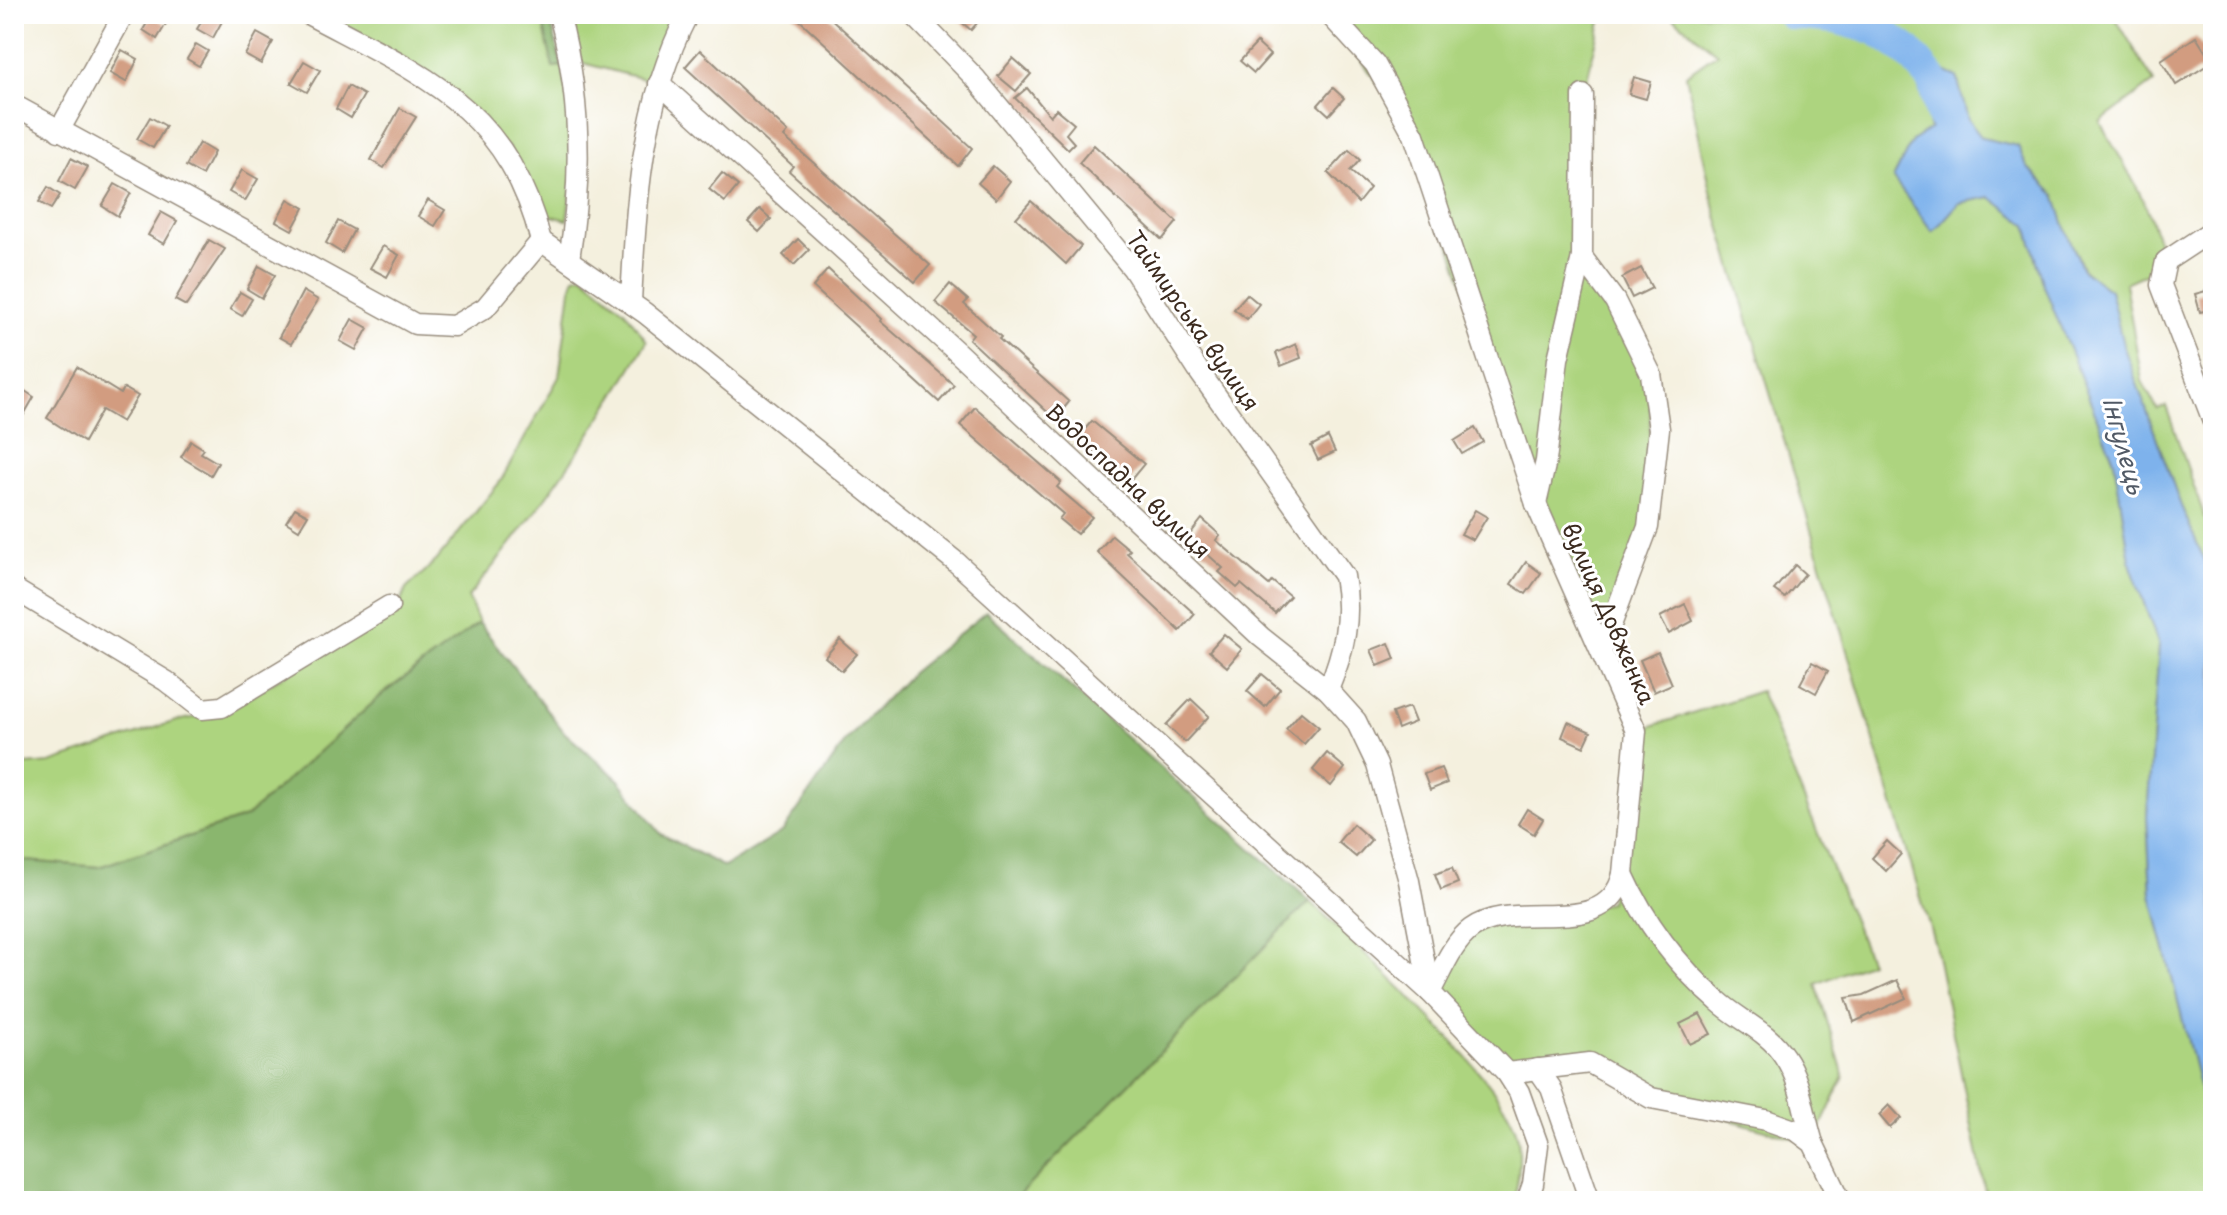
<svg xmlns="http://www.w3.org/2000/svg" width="2227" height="1215" font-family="'Playpen Sans',sans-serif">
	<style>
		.green { fill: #add47f; stroke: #747f4e; stroke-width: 2 }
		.forest { fill: #8ab66e; stroke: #627046; stroke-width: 2 }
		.water { fill: #7eb2ec; stroke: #5c6e85; stroke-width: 2 }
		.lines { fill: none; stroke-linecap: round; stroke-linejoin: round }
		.river { stroke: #7eb2ec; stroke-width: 32 }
		.building { fill: #d29c80 }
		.minor-casing { stroke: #988d7e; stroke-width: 23 }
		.minor { stroke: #fff; stroke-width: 20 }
		.labels { text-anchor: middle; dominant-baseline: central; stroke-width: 6; stroke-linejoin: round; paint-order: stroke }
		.street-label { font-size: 22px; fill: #3b2a1e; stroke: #fff }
		.water-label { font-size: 24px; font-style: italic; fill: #525a66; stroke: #fff }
	</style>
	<rect width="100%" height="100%" fill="#fff"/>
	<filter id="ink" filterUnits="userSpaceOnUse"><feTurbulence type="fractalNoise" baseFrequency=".0125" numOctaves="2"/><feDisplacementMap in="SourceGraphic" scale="16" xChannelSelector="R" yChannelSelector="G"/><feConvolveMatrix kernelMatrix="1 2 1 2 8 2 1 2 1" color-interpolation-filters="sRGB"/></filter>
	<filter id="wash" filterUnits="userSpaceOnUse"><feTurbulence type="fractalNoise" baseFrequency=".006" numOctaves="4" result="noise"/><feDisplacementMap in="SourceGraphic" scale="32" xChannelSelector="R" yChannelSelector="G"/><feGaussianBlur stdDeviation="1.8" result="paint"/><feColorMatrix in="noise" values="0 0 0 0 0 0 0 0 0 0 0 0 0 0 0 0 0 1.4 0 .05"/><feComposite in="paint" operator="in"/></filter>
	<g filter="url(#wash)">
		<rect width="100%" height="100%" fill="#f4f0de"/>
		<g class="green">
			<path d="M318,14H541L553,67L562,66L576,151L567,220L545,214L509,148Z"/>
			<path d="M559,14H688L659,83L571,60Z"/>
			<path d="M1329,14H1603L1583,95L1582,257L1651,374L1648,527L1602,649L1536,504L1414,135Z"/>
			<path d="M1669,14H2113L2154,82L2100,122C2118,156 2171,232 2156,269L2125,283L2142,381L2157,409L2166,406L2213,541V580L2181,506L2123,345L2110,290L2084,270L2069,238L2055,195L2027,167L2018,146L1982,138L1968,120L1957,77L1918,80L1930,129L1912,141L1893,179L1933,232L1959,203L1991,197L2027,225L2043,283L2114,460L2131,566L2159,646L2147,816L2151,894L2201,1093L2213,1118V1201H1987L1935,945L1715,209L1686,75L1717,53Z"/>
			<path d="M583,275L625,311L647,341C595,432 535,517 468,597L479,623L384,693L246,817L99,867L14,860V766L50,763L176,721L223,712L399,606L406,589L437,560L500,482L559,377L571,289L575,277Z"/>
			<path d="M1760,691L1870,962L1816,984L1844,1077L1813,1143L1651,1098L1590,1063L1507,1073L1430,992L1470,930L1610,902L1636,731Z"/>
			<path d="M1310,901C1357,947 1502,1076 1517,1134C1521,1151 1519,1185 1513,1201H1013Z"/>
		</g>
		<g class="forest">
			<path d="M541,14H549L562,66L553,67Z"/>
			<path d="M986,612L1310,901L1013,1201H14V860L99,867L246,817L384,693L479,623L565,733L618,779L661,834L724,867L783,831L846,741L911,673Z"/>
		</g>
		<path class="water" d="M1940,69L1957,77L1968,120L1982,138L2018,146L2027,167L2055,195L2069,238L2083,270L2110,290L2123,345L2181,506L2213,580V1118L2201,1093L2151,894L2147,816L2159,646L2131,566L2114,460L2043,283L2027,225L1990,197L1959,203L1933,232L1893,179L1912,141L1930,129L1917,80Z"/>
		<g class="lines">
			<path class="river" d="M1792,14L1836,18L1876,29L1909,52L1933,81L1942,116"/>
		</g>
		<g id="blocks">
			<g class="building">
				<path d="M206,14H226L213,38L197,29Z"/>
				<path d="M793,14H826L972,148L958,166Z"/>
				<path d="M952,14H985L971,30Z"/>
				<path d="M151,16L166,24L157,39L143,30Z"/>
				<path d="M257,33L273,42L261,64L245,55Z"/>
				<path d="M2196,37L2212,62L2176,85L2161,60Z"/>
				<path d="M1257,43L1270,55L1254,73L1240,61Z"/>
				<path d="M196,44L208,51L199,66L187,59Z"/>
				<path d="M122,50L138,59L126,82L110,73Z"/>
				<path d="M700,50L788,132L784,137L930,265L915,282L789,171L793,166L685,67Z"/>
				<path d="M1013,58L1031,74L1016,91L998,76Z"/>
				<path d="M304,61L320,70L307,92L291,83Z"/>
				<path d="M1634,77L1651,82L1646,99L1629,94Z"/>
				<path d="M348,86L364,95L351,118L336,109Z"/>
				<path d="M1027,88L1050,116L1056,109L1074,124L1066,134L1074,143L1068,149L1015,98Z"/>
				<path d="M1333,88L1344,98L1329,115L1318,105Z"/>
				<path d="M400,108L416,117L384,168L371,160Z"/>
				<path d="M150,117L166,126L153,148L137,139Z"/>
				<path d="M199,143L214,152L202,175L186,166Z"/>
				<path d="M1094,145L1177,222L1162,240L1079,163Z"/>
				<path d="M1349,150L1360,160L1350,171L1370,188L1358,203L1328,173Z"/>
				<path d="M71,158L88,167L75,190L59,181Z"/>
				<path d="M993,166L1010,181L996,199L978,183Z"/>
				<path d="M242,170L258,179L245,201L229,192Z"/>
				<path d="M722,173L738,186L725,202L709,189Z"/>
				<path d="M115,184L131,193L118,216L102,206Z"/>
				<path d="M48,187L60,195L51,209L39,202Z"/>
				<path d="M288,199L304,208L292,230L276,221Z"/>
				<path d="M428,200L445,210L435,226L418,216Z"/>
				<path d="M1031,201L1081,246L1066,264L1016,218Z"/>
				<path d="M760,209L771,219L759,232L748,222Z"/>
				<path d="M161,212L177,221L164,244L148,235Z"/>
				<path d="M338,221L354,230L342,253L326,243Z"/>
				<path d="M798,239L809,250L794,265L783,255Z"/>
				<path d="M209,240L225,249L186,306L175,300Z"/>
				<path d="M383,246L399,255L387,277L370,268Z"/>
				<path d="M259,266L275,275L262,298L247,289Z"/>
				<path d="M1641,268L1652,288L1632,298L1622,278Z"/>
				<path d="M828,269L881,319L880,321L954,385L939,402L813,287Z"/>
				<path d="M950,284L968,300L964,304L1001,337L999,339L1069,402L1055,419L969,339L973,334L935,302Z"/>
				<path d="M2213,289V309L2200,312L2195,294Z"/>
				<path d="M303,291L318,300L291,344L279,337Z"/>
				<path d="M240,292L252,299L242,316L230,309Z"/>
				<path d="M1247,294L1259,304L1247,319L1234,309Z"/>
				<path d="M352,319L368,328L356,350L340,341Z"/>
				<path d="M1296,344L1301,358L1281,366L1276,353Z"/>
				<path d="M77,367L121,394L124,388L138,396L122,422L102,410L84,442L47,418Z"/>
				<path d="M22,389L34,397L14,432V402Z"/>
				<path d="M975,407L1061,482L1057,487L1092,517L1077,534L1059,519L1063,514L960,425Z"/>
				<path d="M1092,421L1144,464L1129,482L1077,438Z"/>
				<path d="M1475,428L1483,442L1462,454L1454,441Z"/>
				<path d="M1328,437L1335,452L1318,460L1311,446Z"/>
				<path d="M191,441L204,449L201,453L218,463L211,475L181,457Z"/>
				<path d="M295,508L308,515L299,530L286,522Z"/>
				<path d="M1475,510L1487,517L1473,540L1461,534Z"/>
				<path d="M1202,519L1220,535L1216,540L1269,585L1272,581L1290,596L1275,613L1241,584L1237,588L1219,572L1223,568L1188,537Z"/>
				<path d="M1112,535L1130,550L1127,553L1195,614L1180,631L1097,552Z"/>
				<path d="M1526,562L1541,573L1526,594L1511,584Z"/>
				<path d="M1795,565L1805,574L1785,598L1774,590Z"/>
				<path d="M1685,604L1693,621L1669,634L1660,617Z"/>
				<path d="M1224,634L1242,649L1227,667L1209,651Z"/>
				<path d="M840,639L857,654L842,671L825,657Z"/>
				<path d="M1389,643L1395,659L1378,666L1371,650Z"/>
				<path d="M1658,652L1672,684L1654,692L1640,660Z"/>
				<path d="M1812,662L1828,671L1816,693L1800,684Z"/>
				<path d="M1262,674L1280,689L1265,707L1247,691Z"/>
				<path d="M1191,699L1209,716L1185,742L1166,725Z"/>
				<path d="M1409,707L1415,722L1398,729L1392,713Z"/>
				<path d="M1301,712L1319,727L1304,744L1286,729Z"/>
				<path d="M1568,722L1591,732L1584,747L1562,737Z"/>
				<path d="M1327,753L1345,768L1331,786L1313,770Z"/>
				<path d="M1441,768L1447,783L1430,790L1424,774Z"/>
				<path d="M1527,809L1543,819L1534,834L1518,824Z"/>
				<path d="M1353,824L1371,840L1356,857L1338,842Z"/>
				<path d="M1887,841L1901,854L1886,871L1872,858Z"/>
				<path d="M1452,868L1458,883L1441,890L1435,874Z"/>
				<path d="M1897,980L1906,998L1854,1022L1846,998L1864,995Z"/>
				<path d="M1700,1014L1711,1034L1690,1044L1680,1024Z"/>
				<path d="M1889,1105L1901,1118L1890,1128L1879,1115Z"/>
			</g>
		</g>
	</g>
	<g filter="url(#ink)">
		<use href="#blocks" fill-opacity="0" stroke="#988d7e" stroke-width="2"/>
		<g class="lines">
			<defs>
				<g id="minor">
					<path d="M308,14C420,74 507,105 541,241"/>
					<path d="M559,14C581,96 583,175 569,259"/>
					<path d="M913,14L976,79L1133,269L1198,370L1344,576C1352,618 1344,651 1328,690"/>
					<path d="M1329,14L1375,64L1414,135L1536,504L1636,731L1623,874C1607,943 1515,896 1471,929C1452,943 1441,973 1430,992"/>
					<path d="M659,83L958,353L1261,637L1328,690L1356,721L1377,765L1409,881L1430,992"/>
					<path d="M14,105L415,324L454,326L485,308L541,241"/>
					<path d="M59,131L124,14"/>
					<path d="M2213,230L2166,261L2161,285L2213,421"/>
					<path d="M541,241L645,313L956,562L1430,992L1507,1073L1519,1092L1538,1145L1533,1184L1527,1201"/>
					<path d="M1582,257L1615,301L1651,374L1659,429L1648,527L1602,649"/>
					<path d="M631,302C636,203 641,104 688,14"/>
					<path d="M1536,504L1546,461L1558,359L1582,257L1583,95"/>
					<path d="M14,589L166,681L202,709L222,707L389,606"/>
					<path d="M1623,874C1644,921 1678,967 1718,1001C1739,1020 1769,1032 1784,1056C1801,1080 1804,1115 1813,1143"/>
					<path d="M1538,1069L1551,1088L1590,1201"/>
					<path d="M1507,1073L1590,1063L1651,1098L1766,1120L1797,1131L1813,1143L1841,1201"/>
				</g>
			</defs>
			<use href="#minor" class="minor-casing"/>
			<use href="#minor" class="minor"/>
		</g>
	</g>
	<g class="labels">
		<g class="street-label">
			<text transform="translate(1194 320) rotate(55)">Таймирська вулиця</text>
			<text transform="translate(1129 480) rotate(43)">Водоспадна вулиця</text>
			<text transform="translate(1610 613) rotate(66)">вулиця Довженка</text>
		</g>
		<g class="water-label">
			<text transform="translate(2125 445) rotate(75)">Інгулець</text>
		</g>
	</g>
	<rect width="2227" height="1215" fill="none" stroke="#fff" stroke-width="48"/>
</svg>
